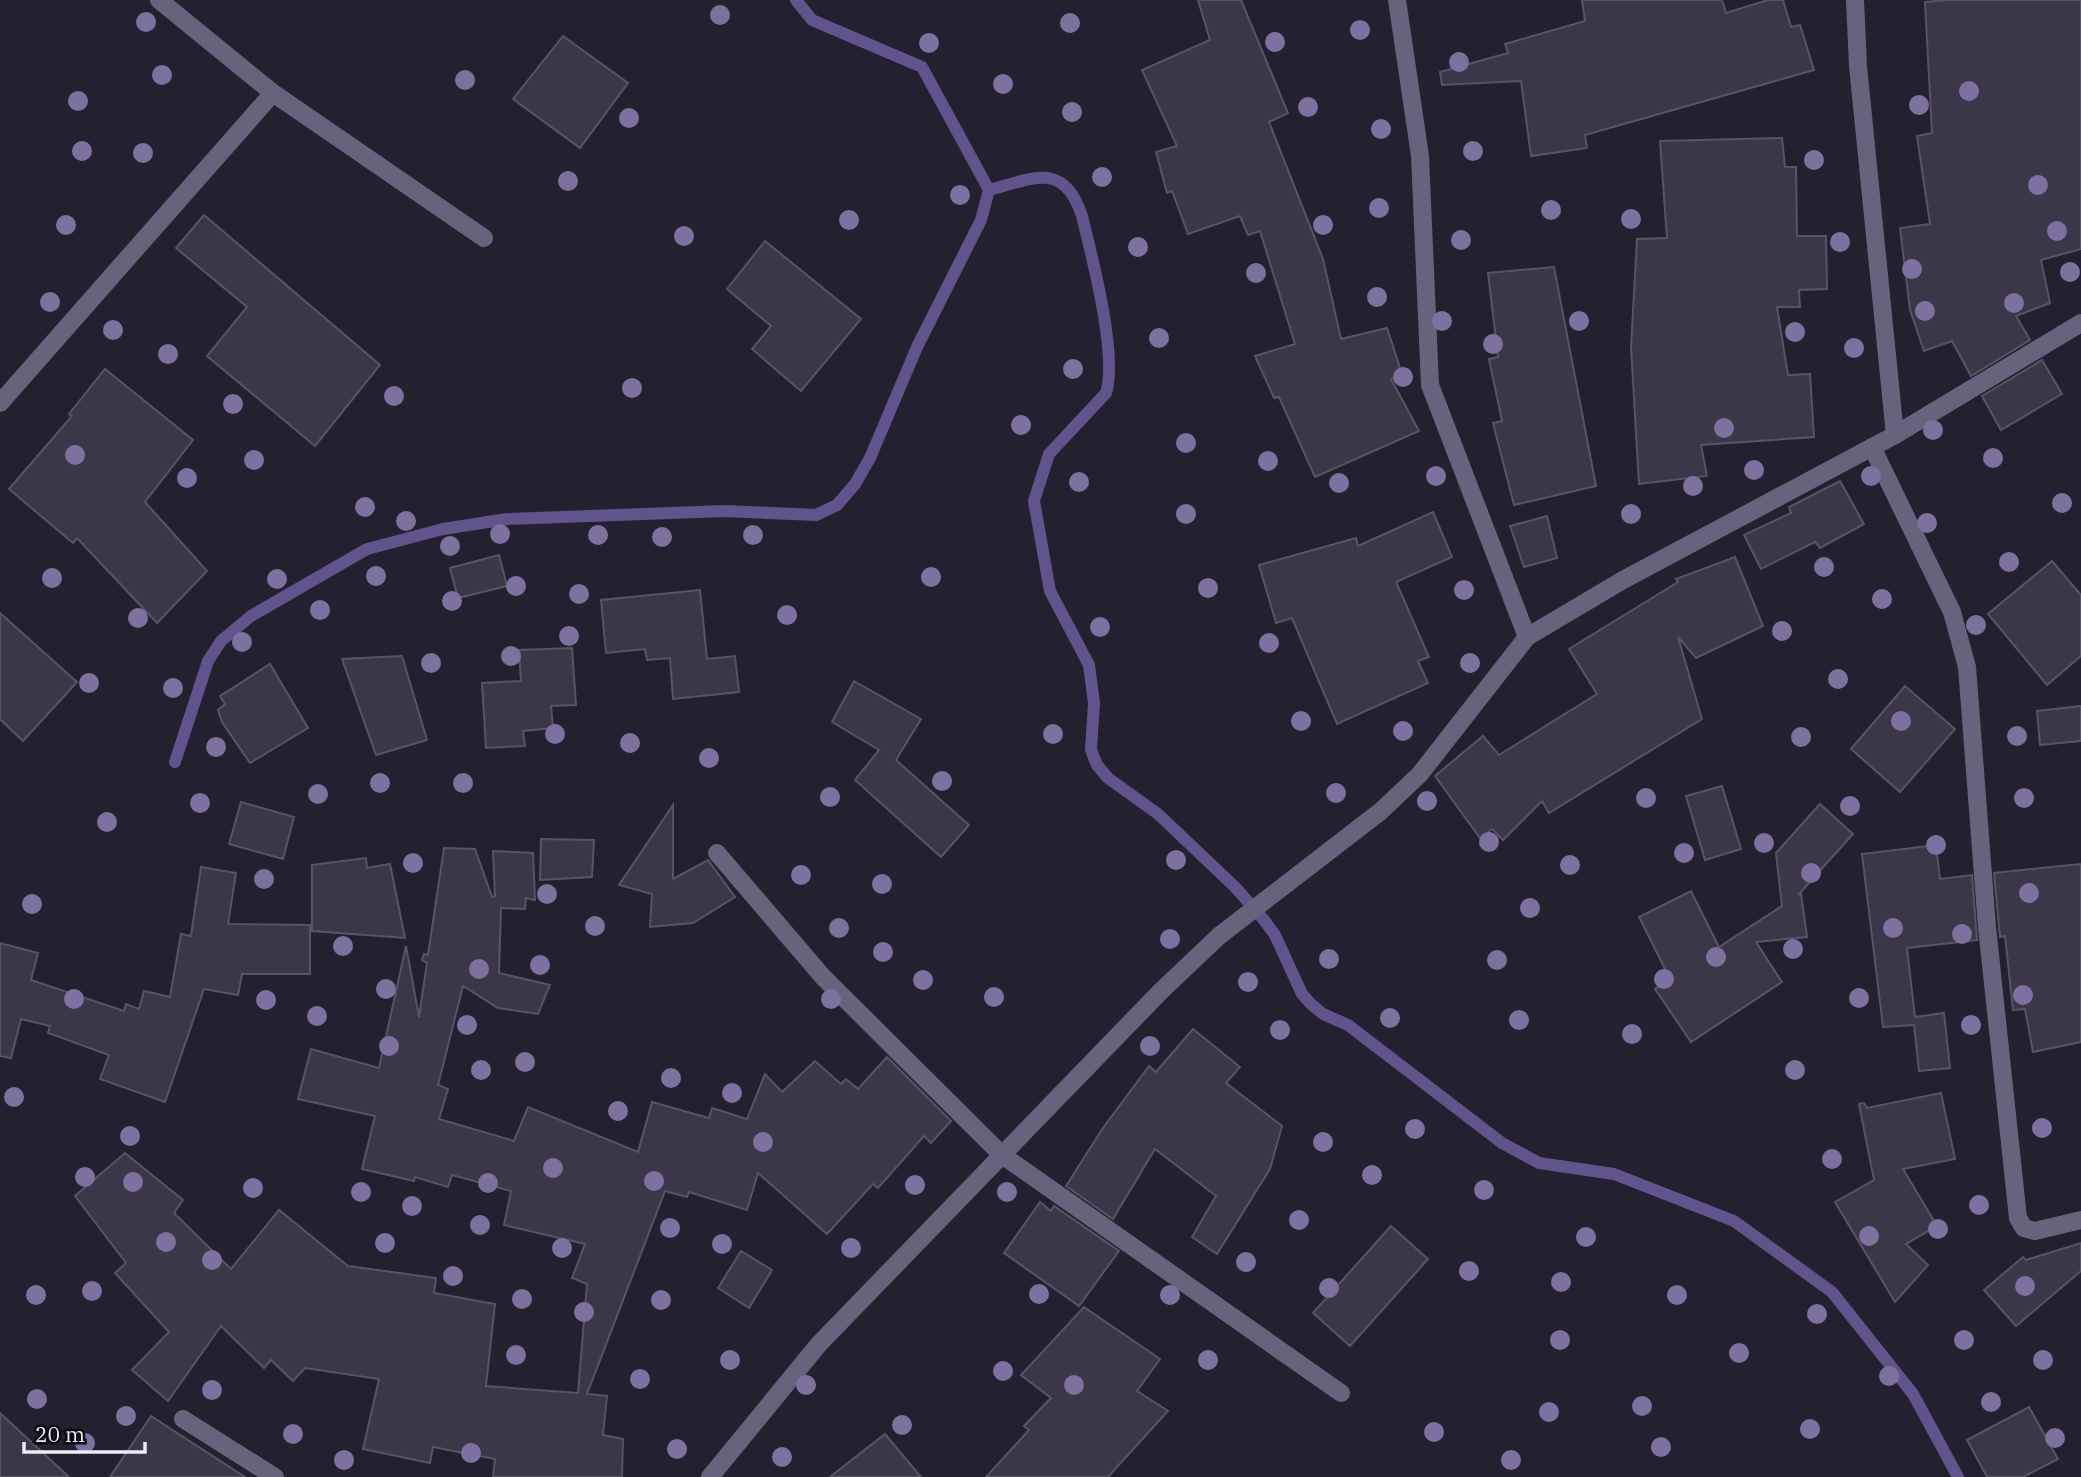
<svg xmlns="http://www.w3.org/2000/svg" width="2081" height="1477" font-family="'IBM Plex Serif',serif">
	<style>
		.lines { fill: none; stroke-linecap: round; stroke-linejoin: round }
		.stream { stroke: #61538b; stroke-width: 12 }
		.building { fill: #3b3748; stroke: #585466; stroke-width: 2 }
		.street { stroke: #68637c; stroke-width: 18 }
		.tree { fill: #7d729f }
	</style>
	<rect width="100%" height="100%" fill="#23202f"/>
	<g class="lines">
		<g class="stream">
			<path d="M989,190C1032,179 1064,160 1082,216C1092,257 1118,355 1106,393L1049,454L1034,501L1050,591L1089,665L1094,703L1091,750L1097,765L1108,778L1158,814L1235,887L1264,920L1275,935L1302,994L1311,1004L1323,1014L1348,1025L1502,1143L1539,1163L1614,1174L1734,1221L1832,1292L1913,1394L1958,1477"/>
			<path d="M175,762L208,661L221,641L251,616L367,549L443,529L507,519L725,511L816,515L837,505L855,484L870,458L917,347L981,220L989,190L922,67L812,20L796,0"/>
		</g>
	</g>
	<g class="building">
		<path d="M1198,0H1241L1288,113L1269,122L1323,259L1341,339L1387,328L1402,374L1391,379L1419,431L1315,477L1279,397L1274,398L1255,356L1295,344L1260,231L1248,235L1240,216L1188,234L1172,191L1167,193L1156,152L1177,146L1142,70L1210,40Z"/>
		<path d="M1582,0H1722L1726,13L1768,0H1783L1791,27L1800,25L1814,70L1585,135L1587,148L1531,156L1521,81L1442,85L1440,72L1508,53L1505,44L1585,21Z"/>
		<path d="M1948,0H2081V249L2041,260L2050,303L2016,316L2030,340L1971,376L1952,341L1924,351L1910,310L1900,228L1930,224L1917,136L1932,133L1925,2Z"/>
		<path d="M563,36L628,83L580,148L513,99Z"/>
		<path d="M1782,138L1785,167H1796L1797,236H1826L1827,289L1799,290L1800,307H1777L1788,375L1810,374L1814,437L1701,445L1707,476L1639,484L1631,347L1637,239L1667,238L1660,141Z"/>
		<path d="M204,215L380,365L315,446L207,356L247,307L176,248Z"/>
		<path d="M765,241L861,319L801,391L752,349L771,326L727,289Z"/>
		<path d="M1554,267L1596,486L1514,505L1493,423L1502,421L1489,359L1498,357L1488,273Z"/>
		<path d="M2042,360L2062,394L2001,430L1982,396Z"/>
		<path d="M105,369L193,440L145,502L207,571L157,623L77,538L73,543L9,489L72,416L69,414Z"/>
		<path d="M1840,481L1864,524L1820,548L1815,542L1761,569L1744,535L1791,513L1789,507Z"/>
		<path d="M1433,512L1452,557L1396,582L1429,657L1418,661L1428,683L1337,724L1292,618L1276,623L1259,565L1356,538L1358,546Z"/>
		<path d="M1547,516L1557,558L1524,567L1510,526Z"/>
		<path d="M499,555L507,586L458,598L450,568Z"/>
		<path d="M1735,557L1763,626L1696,658L1678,637L1702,719L1549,813L1542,801L1503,840L1492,829L1480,838L1435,776L1483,736L1499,755L1597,694L1569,649L1678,582L1676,579Z"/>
		<path d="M2052,561L2081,595V656L2047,685L1988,614Z"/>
		<path d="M700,590L707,659L735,656L739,692L673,699L670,658L647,660L645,649L606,653L601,600Z"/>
		<path d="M0,613L77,682L23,741L0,719Z"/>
		<path d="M572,648L576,705L551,706L553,728L523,731L525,746L486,748L482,683L521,681L519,650Z"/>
		<path d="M402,656L427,740L376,755L342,659Z"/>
		<path d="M270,664L308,728L250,763L222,722L218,710L225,704L220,696Z"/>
		<path d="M854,681L921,719L896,760L969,825L941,857L855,780L879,750L832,722Z"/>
		<path d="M1905,686L1955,729L1900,792L1851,749Z"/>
		<path d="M2081,706V741L2040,745L2037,711Z"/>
		<path d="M1722,786L1741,849L1705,860L1686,796Z"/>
		<path d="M241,802L294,817L283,859L229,844Z"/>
		<path d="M1820,804L1853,834L1798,895L1801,893L1807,937L1756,942L1782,982L1691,1042L1655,989L1670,979L1639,917L1691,891L1719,947L1782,906L1776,853Z"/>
		<path d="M673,805V879L708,860L735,897L693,923L650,927L652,894L619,885Z"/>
		<path d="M541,839L594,840L592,877L540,880Z"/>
		<path d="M1936,845L1940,879L1972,875L1977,940L1907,948L1915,1017L1944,1013L1950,1068L1919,1071L1914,1025L1883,1027L1862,854Z"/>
		<path d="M444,848L475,849L492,897L495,896L493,851L533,853L535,900L526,898L525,909L501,908L499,973L550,985L538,1014L498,1008L463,986L438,1085L448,1089L439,1119L514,1141L528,1107L638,1152L652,1102L709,1118L712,1108L747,1119L765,1074L782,1092L815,1061L841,1084L846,1079L858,1089L887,1057L951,1121L931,1143L924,1136L878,1188L873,1184L827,1234L758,1173L747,1210L689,1192L687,1197L665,1191L587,1394L607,1396L603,1435L623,1439L622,1477H493L495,1459L433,1447L430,1463L363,1449L379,1379L305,1368L293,1381L271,1360L264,1368L221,1326L168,1401L132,1370L169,1332L115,1273L126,1263L75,1196L125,1153L183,1200L174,1213L231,1269L279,1210L348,1266L436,1278L434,1293L495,1304L486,1386L578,1393L587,1284L572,1278L585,1244L504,1225L511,1191L452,1175L448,1187L415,1177L414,1181L362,1169L375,1116L298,1099L311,1049L379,1068L406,946L419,1017L427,963L422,960L424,954L428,955Z"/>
		<path d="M366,858L367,868L390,864L405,938L312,931V865Z"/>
		<path d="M2081,864V1042L2033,1052L2025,1009L2013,1010L2005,936L2000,937L1994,873Z"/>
		<path d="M201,867L236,873L228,924L310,925V974H242L238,995L204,989L165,1102L100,1079L109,1055L48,1033L50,1026L21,1019L11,1058L0,1056V943L38,953L31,980L124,1011L126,1004L139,1009L144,991L170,997L181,934L191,936Z"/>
		<path d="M1193,1029L1240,1067L1226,1083L1282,1126L1270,1169L1217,1254L1192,1237L1216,1196L1155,1149L1113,1219L1066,1186L1103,1128L1149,1066L1156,1072Z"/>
		<path d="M1941,1093L1955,1159L1903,1169L1937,1226L1906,1244L1928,1265L1895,1302L1835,1202L1874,1180L1859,1104L1864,1103L1867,1108Z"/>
		<path d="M1040,1202L1051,1211L1054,1206L1119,1251L1079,1306L1004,1253Z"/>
		<path d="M1391,1226L1428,1259L1350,1346L1313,1313Z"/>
		<path d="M2081,1243V1271L2016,1326L1984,1290L2023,1257L2026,1260Z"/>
		<path d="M741,1251L772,1270L749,1308L718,1288Z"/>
		<path d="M1084,1307L1160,1359L1137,1391L1168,1411L1108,1477H986L1029,1430L1024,1426L1051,1398L1021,1375Z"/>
		<path d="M2029,1407L2058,1459L2023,1477H1987L1967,1440Z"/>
		<path d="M0,1413L69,1477H0Z"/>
		<path d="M151,1416L245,1477H110Z"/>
		<path d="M885,1434L921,1477H830Z"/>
	</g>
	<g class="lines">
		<g class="street">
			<path d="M159,0L273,93L484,238"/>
			<path d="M1397,0L1420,156L1430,385L1527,637"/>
			<path d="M0,403L273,93"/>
			<path d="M1895,435L2081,323"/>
			<path d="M1872,447L1952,612L1967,667L1987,927L2018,1218L2024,1228L2035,1231L2081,1220"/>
			<path d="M717,853L823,977L1002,1155L1341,1393"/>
			<path d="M183,1419L275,1477"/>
			<path d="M710,1477L819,1344L1161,991L1219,936L1381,811L1420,774L1527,637L1623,580L1895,435L1858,66L1855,0"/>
		</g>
	</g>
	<g class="tree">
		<circle cx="720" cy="15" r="10"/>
		<circle cx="146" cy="22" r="10"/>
		<circle cx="1070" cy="23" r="10"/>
		<circle cx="1360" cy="30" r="10"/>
		<circle cx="1275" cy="42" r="10"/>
		<circle cx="929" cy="43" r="10"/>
		<circle cx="1459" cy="62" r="10"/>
		<circle cx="162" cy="75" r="10"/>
		<circle cx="465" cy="80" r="10"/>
		<circle cx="1003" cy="84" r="10"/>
		<circle cx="1969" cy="91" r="10"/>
		<circle cx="78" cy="101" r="10"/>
		<circle cx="1919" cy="105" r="10"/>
		<circle cx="1308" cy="107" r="10"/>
		<circle cx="1072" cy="112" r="10"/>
		<circle cx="629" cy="118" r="10"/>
		<circle cx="1381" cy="129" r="10"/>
		<circle cx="82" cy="151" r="10"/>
		<circle cx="1473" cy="151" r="10"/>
		<circle cx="143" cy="153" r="10"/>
		<circle cx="1814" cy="160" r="10"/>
		<circle cx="1102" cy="177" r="10"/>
		<circle cx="568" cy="181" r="10"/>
		<circle cx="2038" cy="185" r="10"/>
		<circle cx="960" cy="195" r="10"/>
		<circle cx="1379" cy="208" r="10"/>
		<circle cx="1551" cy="210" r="10"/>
		<circle cx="1631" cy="219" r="10"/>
		<circle cx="849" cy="220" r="10"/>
		<circle cx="66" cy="225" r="10"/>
		<circle cx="1323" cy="225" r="10"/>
		<circle cx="2057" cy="231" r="10"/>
		<circle cx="684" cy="236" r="10"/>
		<circle cx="1461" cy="240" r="10"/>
		<circle cx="1840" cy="242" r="10"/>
		<circle cx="1138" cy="247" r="10"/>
		<circle cx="1912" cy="269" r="10"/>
		<circle cx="2070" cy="272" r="10"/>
		<circle cx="1256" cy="273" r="10"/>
		<circle cx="1377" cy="297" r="10"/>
		<circle cx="50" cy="302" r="10"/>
		<circle cx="2014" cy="303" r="10"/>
		<circle cx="1925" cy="311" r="10"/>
		<circle cx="1442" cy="321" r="10"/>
		<circle cx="1579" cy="321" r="10"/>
		<circle cx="113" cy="330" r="10"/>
		<circle cx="1795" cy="332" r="10"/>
		<circle cx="1159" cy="338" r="10"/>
		<circle cx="1493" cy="344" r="10"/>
		<circle cx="1854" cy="348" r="10"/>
		<circle cx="168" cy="354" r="10"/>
		<circle cx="1073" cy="369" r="10"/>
		<circle cx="1403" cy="377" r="10"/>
		<circle cx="632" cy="388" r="10"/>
		<circle cx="394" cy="396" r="10"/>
		<circle cx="233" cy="404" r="10"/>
		<circle cx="1021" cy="425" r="10"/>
		<circle cx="1724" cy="428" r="10"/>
		<circle cx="1933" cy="430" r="10"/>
		<circle cx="1186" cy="443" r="10"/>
		<circle cx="75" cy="455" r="10"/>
		<circle cx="1993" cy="458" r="10"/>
		<circle cx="254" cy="460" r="10"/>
		<circle cx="1268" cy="461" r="10"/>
		<circle cx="1754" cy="470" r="10"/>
		<circle cx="1436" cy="476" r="10"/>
		<circle cx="1871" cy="476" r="10"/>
		<circle cx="187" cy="478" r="10"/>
		<circle cx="1079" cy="482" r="10"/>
		<circle cx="1339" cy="483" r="10"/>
		<circle cx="1693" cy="486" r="10"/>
		<circle cx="2062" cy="503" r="10"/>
		<circle cx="365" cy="507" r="10"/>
		<circle cx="1186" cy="514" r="10"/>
		<circle cx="1631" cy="514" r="10"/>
		<circle cx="406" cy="521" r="10"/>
		<circle cx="1927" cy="523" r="10"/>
		<circle cx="500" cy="534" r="10"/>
		<circle cx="598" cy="535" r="10"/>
		<circle cx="753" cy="535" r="10"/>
		<circle cx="662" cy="537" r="10"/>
		<circle cx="450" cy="546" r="10"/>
		<circle cx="2009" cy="562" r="10"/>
		<circle cx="1824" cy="567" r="10"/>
		<circle cx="376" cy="576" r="10"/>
		<circle cx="931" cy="577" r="10"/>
		<circle cx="52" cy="578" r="10"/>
		<circle cx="277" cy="579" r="10"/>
		<circle cx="516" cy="586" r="10"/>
		<circle cx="1208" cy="588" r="10"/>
		<circle cx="1464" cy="590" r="10"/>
		<circle cx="579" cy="594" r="10"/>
		<circle cx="1882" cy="599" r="10"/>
		<circle cx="452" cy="601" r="10"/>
		<circle cx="320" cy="610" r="10"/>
		<circle cx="787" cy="615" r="10"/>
		<circle cx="138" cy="618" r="10"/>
		<circle cx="1976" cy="625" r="10"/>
		<circle cx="1100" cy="627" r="10"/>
		<circle cx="1782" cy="631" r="10"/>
		<circle cx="569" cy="636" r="10"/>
		<circle cx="242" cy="642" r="10"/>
		<circle cx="1269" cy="643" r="10"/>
		<circle cx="511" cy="656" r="10"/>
		<circle cx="431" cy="663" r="10"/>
		<circle cx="1470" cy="663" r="10"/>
		<circle cx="1838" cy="679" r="10"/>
		<circle cx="89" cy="683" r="10"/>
		<circle cx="173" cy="688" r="10"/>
		<circle cx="1301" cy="721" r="10"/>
		<circle cx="1901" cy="721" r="10"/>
		<circle cx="1403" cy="731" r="10"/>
		<circle cx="555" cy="734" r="10"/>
		<circle cx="1053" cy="734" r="10"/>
		<circle cx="2017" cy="736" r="10"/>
		<circle cx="1801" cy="737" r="10"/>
		<circle cx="630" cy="743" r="10"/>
		<circle cx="216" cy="747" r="10"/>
		<circle cx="709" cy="758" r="10"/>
		<circle cx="942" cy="781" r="10"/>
		<circle cx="380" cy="783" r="10"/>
		<circle cx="463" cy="783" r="10"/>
		<circle cx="1336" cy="793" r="10"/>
		<circle cx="318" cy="794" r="10"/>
		<circle cx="830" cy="797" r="10"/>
		<circle cx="1646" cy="798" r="10"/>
		<circle cx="2024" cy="798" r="10"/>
		<circle cx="1427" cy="801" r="10"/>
		<circle cx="200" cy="803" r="10"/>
		<circle cx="1850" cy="806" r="10"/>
		<circle cx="107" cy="822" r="10"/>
		<circle cx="1489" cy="842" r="10"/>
		<circle cx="1764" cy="843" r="10"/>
		<circle cx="1936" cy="845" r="10"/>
		<circle cx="1684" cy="853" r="10"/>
		<circle cx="1176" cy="860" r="10"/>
		<circle cx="413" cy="863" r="10"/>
		<circle cx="1570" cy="865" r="10"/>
		<circle cx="1811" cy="873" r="10"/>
		<circle cx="801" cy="875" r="10"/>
		<circle cx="264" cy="879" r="10"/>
		<circle cx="882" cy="884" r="10"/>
		<circle cx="2029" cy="893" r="10"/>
		<circle cx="547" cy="894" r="10"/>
		<circle cx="32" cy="904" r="10"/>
		<circle cx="1530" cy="908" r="10"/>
		<circle cx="595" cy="926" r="10"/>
		<circle cx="839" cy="928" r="10"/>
		<circle cx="1893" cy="928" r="10"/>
		<circle cx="1962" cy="934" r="10"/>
		<circle cx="1170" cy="939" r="10"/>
		<circle cx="343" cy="946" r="10"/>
		<circle cx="1793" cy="949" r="10"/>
		<circle cx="883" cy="952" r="10"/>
		<circle cx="1716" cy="957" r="10"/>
		<circle cx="1329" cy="959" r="10"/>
		<circle cx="1497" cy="960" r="10"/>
		<circle cx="540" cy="965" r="10"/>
		<circle cx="479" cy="969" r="10"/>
		<circle cx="1664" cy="979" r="10"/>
		<circle cx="923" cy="980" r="10"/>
		<circle cx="1248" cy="982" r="10"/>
		<circle cx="386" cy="989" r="10"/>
		<circle cx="2023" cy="995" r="10"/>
		<circle cx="994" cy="997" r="10"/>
		<circle cx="1859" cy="998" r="10"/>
		<circle cx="74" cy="999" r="10"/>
		<circle cx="831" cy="999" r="10"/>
		<circle cx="266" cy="1000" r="10"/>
		<circle cx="317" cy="1016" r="10"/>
		<circle cx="1390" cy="1018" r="10"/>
		<circle cx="1519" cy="1020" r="10"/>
		<circle cx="467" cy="1025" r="10"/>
		<circle cx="1971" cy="1025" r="10"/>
		<circle cx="1280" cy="1030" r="10"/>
		<circle cx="1632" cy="1034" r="10"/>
		<circle cx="389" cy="1046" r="10"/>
		<circle cx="1150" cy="1046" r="10"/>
		<circle cx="525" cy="1062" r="10"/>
		<circle cx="481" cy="1070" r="10"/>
		<circle cx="1795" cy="1070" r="10"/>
		<circle cx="671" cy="1078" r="10"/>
		<circle cx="732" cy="1093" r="10"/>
		<circle cx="14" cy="1097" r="10"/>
		<circle cx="618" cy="1111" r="10"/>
		<circle cx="2042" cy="1128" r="10"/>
		<circle cx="1415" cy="1129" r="10"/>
		<circle cx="130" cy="1136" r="10"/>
		<circle cx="763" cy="1142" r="10"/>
		<circle cx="1323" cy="1142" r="10"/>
		<circle cx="1832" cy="1159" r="10"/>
		<circle cx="553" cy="1168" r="10"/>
		<circle cx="1372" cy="1175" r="10"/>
		<circle cx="85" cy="1177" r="10"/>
		<circle cx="654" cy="1181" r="10"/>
		<circle cx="133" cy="1182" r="10"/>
		<circle cx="488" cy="1183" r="10"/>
		<circle cx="915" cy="1185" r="10"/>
		<circle cx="253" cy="1188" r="10"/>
		<circle cx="1484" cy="1190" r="10"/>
		<circle cx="361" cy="1192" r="10"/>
		<circle cx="1007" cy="1192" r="10"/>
		<circle cx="1979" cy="1205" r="10"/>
		<circle cx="412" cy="1206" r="10"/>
		<circle cx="1299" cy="1220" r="10"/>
		<circle cx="480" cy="1225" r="10"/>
		<circle cx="670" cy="1228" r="10"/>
		<circle cx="1938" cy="1229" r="10"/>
		<circle cx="1869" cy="1236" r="10"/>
		<circle cx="1586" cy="1237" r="10"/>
		<circle cx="166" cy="1242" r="10"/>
		<circle cx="385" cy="1243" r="10"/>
		<circle cx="722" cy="1244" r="10"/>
		<circle cx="562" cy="1248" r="10"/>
		<circle cx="851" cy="1248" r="10"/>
		<circle cx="212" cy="1260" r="10"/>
		<circle cx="1246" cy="1262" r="10"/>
		<circle cx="1469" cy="1271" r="10"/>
		<circle cx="453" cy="1276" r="10"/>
		<circle cx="1561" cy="1282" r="10"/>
		<circle cx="2025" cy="1286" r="10"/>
		<circle cx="1329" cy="1288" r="10"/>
		<circle cx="92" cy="1291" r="10"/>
		<circle cx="1039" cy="1294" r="10"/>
		<circle cx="36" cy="1295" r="10"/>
		<circle cx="1170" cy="1295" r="10"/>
		<circle cx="1677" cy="1295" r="10"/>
		<circle cx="522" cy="1299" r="10"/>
		<circle cx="661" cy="1300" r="10"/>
		<circle cx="584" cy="1312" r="10"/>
		<circle cx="1817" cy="1314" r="10"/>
		<circle cx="1560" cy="1340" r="10"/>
		<circle cx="1964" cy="1340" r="10"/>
		<circle cx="1739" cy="1353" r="10"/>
		<circle cx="516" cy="1355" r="10"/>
		<circle cx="730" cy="1360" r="10"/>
		<circle cx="1208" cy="1360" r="10"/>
		<circle cx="2043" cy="1360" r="10"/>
		<circle cx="1003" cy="1371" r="10"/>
		<circle cx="1889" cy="1376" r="10"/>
		<circle cx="640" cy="1379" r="10"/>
		<circle cx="806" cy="1385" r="10"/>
		<circle cx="1074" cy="1385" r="10"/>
		<circle cx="212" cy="1390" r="10"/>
		<circle cx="37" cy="1399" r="10"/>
		<circle cx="1991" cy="1402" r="10"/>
		<circle cx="1642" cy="1406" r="10"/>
		<circle cx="1549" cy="1412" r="10"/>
		<circle cx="126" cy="1416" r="10"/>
		<circle cx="902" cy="1425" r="10"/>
		<circle cx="1810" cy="1429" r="10"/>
		<circle cx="1434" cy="1432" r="10"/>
		<circle cx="293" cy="1434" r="10"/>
		<circle cx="2055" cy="1438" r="10"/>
		<circle cx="85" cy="1443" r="10"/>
		<circle cx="1661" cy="1447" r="10"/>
		<circle cx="677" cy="1449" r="10"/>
		<circle cx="471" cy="1453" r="10"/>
		<circle cx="782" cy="1457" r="10"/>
		<circle cx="344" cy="1460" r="10"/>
		<circle cx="1511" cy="1460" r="10"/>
	</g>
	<path d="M24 1442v10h121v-10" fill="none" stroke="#eeecf7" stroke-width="3.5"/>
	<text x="35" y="1442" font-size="21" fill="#eeecf7" stroke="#0c0b11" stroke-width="5" paint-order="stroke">20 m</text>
</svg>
